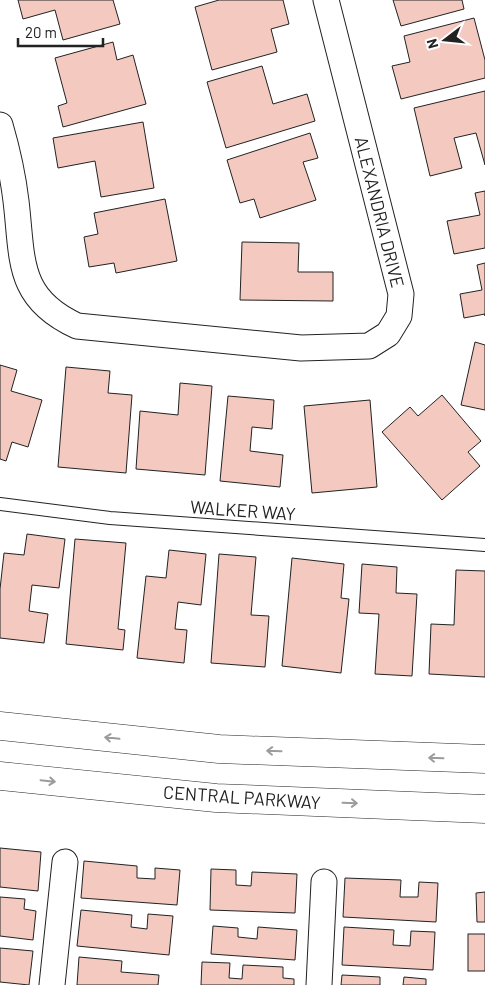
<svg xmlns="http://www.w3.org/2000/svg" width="485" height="985" font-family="Barlow,sans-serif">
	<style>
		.building { fill: #f3c9c0; stroke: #222 }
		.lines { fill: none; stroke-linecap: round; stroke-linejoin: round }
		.service-casing { stroke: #222; stroke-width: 14 }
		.minor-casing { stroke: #222; stroke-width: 27 }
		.secondary-casing { stroke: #222; stroke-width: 29 }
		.service { stroke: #fff; stroke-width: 12 }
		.minor { stroke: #fff; stroke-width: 25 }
		.secondary { stroke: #fff; stroke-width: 28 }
		.oneway { stroke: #9c9c9c }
		.labels { text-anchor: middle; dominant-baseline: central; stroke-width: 4; stroke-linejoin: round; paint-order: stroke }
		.street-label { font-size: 18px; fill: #222; stroke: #fff }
	</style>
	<rect width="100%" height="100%" fill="#fff"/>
	<g class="building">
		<path d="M18,0H113L120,24L63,40L55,10L23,19Z"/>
		<path d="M219,0H283L289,24L271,29L277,52L212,70L195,7Z"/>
		<path d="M393,0H462L464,9L401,26Z"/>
		<path d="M474,18L485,60V78L401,99L392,66L410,62L404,36Z"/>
		<path d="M113,42L117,60L133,55L146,104L63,127L58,106L67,103L55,58Z"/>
		<path d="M262,66L273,104L307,94L315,121L226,148L207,82Z"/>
		<path d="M485,91V165L476,133L454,138L462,168L430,176L414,108Z"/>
		<path d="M143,122L154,188L101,197L95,161L58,168L53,138Z"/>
		<path d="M310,133L318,158L303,162L316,200L260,218L254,199L240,203L227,160Z"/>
		<path d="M485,191V248L454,254L447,221L480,215L475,193Z"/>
		<path d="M165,199L177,261L116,273L114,263L89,267L84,237L98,234L94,213Z"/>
		<path d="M242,242L299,243L298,272H333V301L240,300Z"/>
		<path d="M485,263V316V314L464,318L460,294L482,290L477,265Z"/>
		<path d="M475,342L485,345V410L461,405Z"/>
		<path d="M0,365L17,370L11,391L42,400L28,447L12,442L6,461L0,459Z"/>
		<path d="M66,367L110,371L108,393L132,395L126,473L58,467Z"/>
		<path d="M180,383L212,386L205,475L136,469L140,411L178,415Z"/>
		<path d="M442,395L481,441L468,452L480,466L442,500L382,432L410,407L418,416Z"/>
		<path d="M228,396L274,400L272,429L252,427L250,451L283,455L280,487L220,481Z"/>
		<path d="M370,400L377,487L312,493L304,406Z"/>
		<path d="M27,534L65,539L59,588L32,585L29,611L48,614L44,643L0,638V589L4,553L24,555Z"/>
		<path d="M75,539L126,543L118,629L125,630L123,650L66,644Z"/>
		<path d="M169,550L206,554L201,605L178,602L175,629L187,630L184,663L137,658L146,576L166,578Z"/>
		<path d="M219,554L256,557L251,615L269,616L265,667L211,663Z"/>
		<path d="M292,558L344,564L341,598L349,599L341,673L282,666Z"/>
		<path d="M362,564L397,567L396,593L417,594L412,676L375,674L379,614L359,613Z"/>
		<path d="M456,570L485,571V677L429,674L431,624L454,625Z"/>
		<path d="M0,848L41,852L38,891L0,887Z"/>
		<path d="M84,861L137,866V878L155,879V868L180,870L177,905L81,898Z"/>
		<path d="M211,869L236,870V885L251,886L252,872L297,874L295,913L210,910Z"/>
		<path d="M345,878L401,880L400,897H418L419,882L438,883L436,922L343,917Z"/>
		<path d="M485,892V922H477L476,893Z"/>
		<path d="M0,897L25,899L24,909L36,911L33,940L0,936Z"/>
		<path d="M81,910L132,915L131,927L147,929L148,914L173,916L169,955L77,946Z"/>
		<path d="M213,926L238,928V937L257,939L258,927L297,930L295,960L211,954Z"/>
		<path d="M344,927L394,930L393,945L410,946L411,931L435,932L433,970L342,965Z"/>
		<rect x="468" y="934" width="17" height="37"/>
		<path d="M0,948L33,951L29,985L0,982Z"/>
		<path d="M79,957L122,961L121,972L159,975L158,985H77Z"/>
		<path d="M202,962L230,963L229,978L242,979L243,965L283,967V978L294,979V985H201Z"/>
		<path d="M342,975L380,977V985H341Z"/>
		<path d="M404,977L426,979V985H403Z"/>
	</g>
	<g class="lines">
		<defs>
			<path id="service" d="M0,504L110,518L485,545"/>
			<g id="minor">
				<path d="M0,125C7,149 13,176 16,201C23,259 16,298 77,326L301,348L369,346L388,334L399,316L401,294L326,0"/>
				<path d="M52,985L65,862"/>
				<path d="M319,985L324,882"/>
			</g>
			<g id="secondary">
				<path d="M0,726L219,749L485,759"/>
				<path d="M0,776L216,798L485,809"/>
			</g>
		</defs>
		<use href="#service" class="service-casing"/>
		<use href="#minor" class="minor-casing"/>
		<use href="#secondary" class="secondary-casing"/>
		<use href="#service" class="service"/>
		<use href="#minor" class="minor"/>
		<use href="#secondary" class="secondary"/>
	</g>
	<defs><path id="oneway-shaft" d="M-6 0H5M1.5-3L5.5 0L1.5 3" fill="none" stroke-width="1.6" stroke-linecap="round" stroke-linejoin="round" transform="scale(1.25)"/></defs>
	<g class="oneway">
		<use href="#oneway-shaft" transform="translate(112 738) rotate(-174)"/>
		<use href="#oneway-shaft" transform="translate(274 751) rotate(-178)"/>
		<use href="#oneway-shaft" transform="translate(436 758) rotate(-178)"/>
		<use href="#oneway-shaft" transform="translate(48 781) rotate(6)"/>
		<use href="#oneway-shaft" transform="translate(350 803) rotate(2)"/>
	</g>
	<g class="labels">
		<g class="street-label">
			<text transform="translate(380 212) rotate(76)">ALEXANDRIA DRIVE</text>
			<text transform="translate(243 510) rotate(4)">WALKER WAY</text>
			<text transform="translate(242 797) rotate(4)">CENTRAL PARKWAY</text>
		</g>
	</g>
	<g transform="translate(445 40) rotate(254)" stroke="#ffffff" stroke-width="4" paint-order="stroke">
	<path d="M0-4L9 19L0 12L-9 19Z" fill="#222222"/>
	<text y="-8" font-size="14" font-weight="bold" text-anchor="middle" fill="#222222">N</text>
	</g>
	<path d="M18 38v8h85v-8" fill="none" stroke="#222222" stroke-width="2.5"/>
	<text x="25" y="38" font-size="15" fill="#222222" stroke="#ffffff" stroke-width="4" paint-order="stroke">20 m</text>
</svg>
